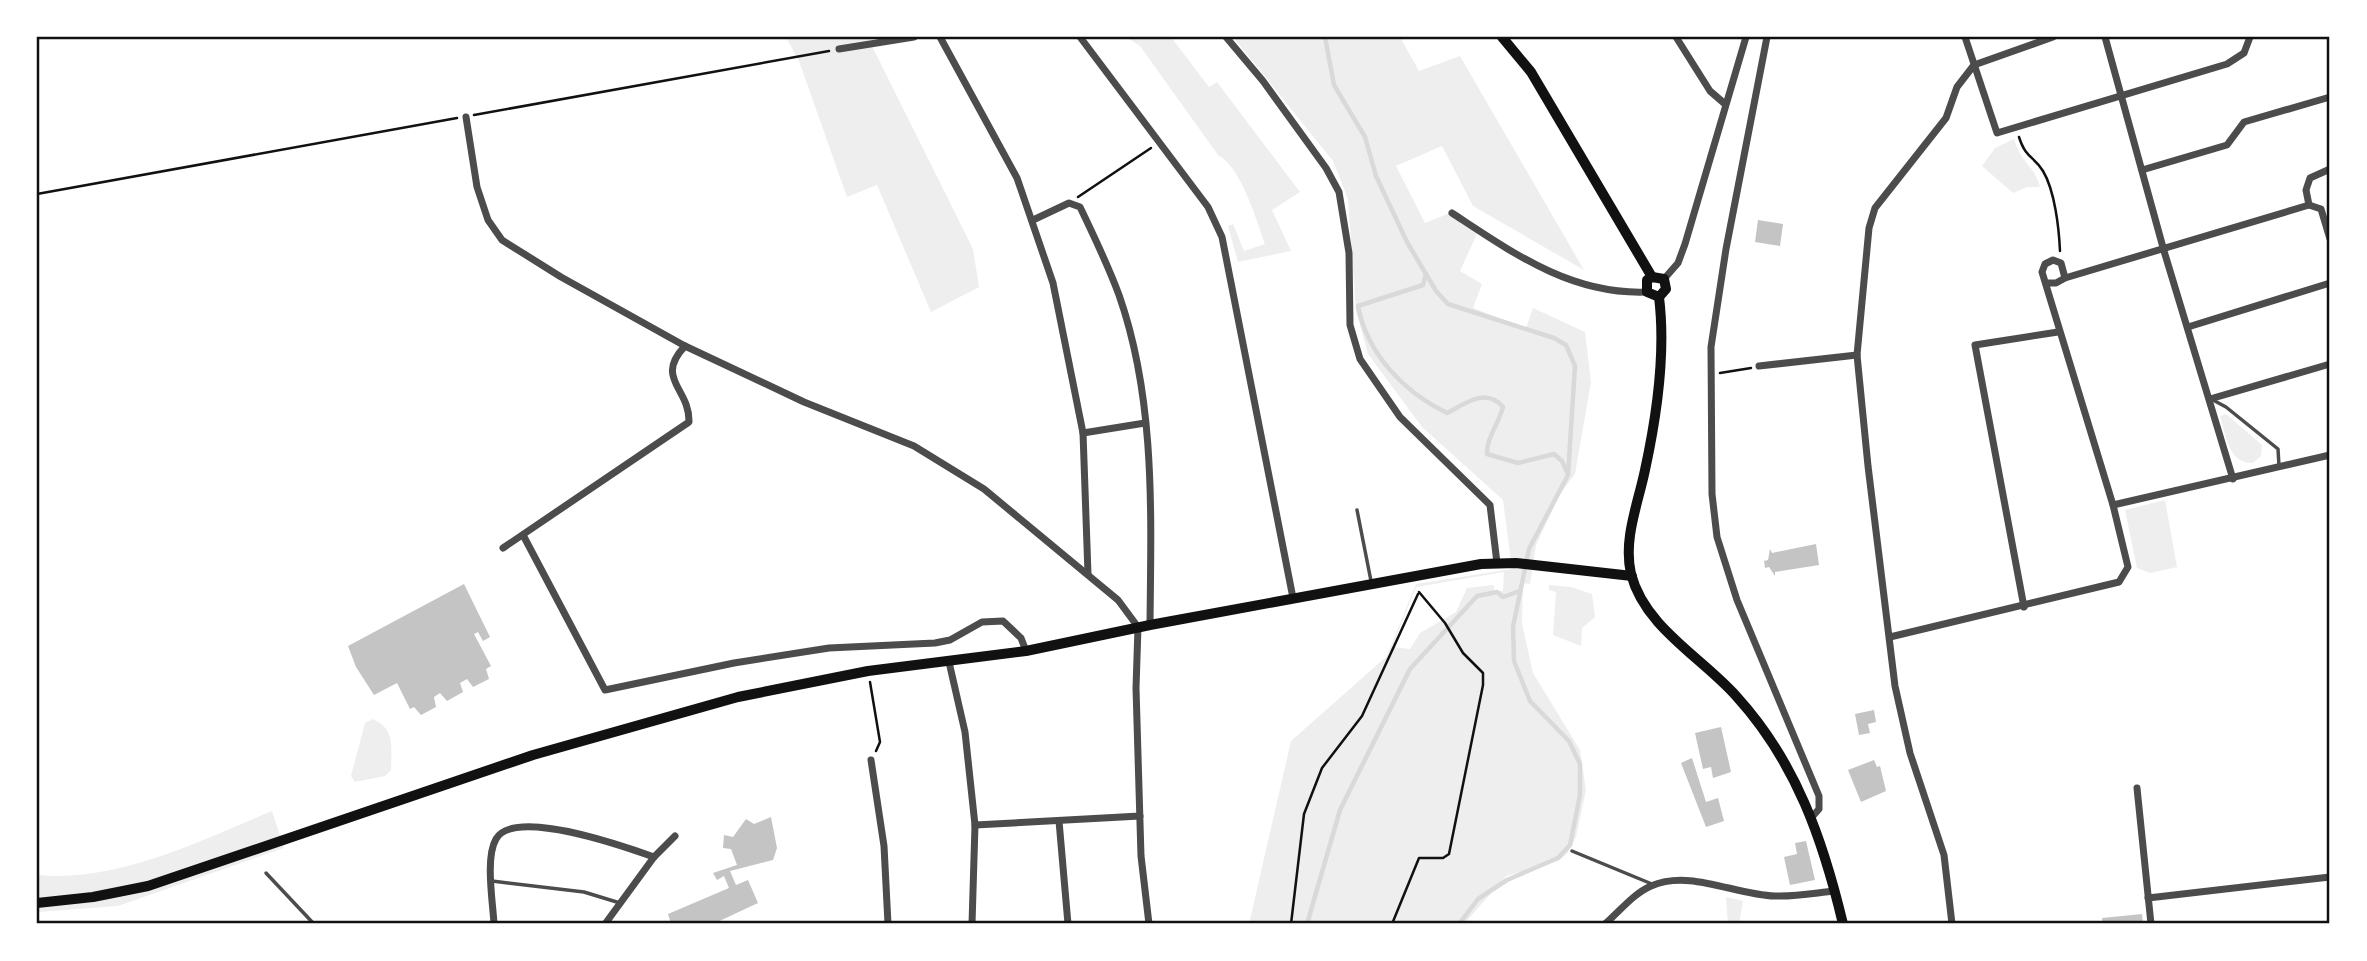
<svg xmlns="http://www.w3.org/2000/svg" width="2367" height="961" font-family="'PT Sans Narrow',sans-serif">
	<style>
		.green { fill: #eee; fill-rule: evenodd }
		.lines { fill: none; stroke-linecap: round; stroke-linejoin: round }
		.stream { stroke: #d9d9d9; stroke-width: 4.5 }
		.building { fill: #c4c4c4 }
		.path { stroke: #111; stroke-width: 2.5 }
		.service { stroke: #4c4c4c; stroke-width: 3.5 }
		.minor { stroke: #4c4c4c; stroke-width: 7 }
		.secondary { stroke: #111; stroke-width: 10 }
		.neatline { fill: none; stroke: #111; stroke-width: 2.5 }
	</style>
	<rect width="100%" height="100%" fill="#fff"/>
	<g class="green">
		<path d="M786,37H889L869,40L973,249L979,287L931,312L877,185L847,197L799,61Z"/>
		<path d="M1126,37H1171L1209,87L1217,82L1300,192L1272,210L1291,251L1238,262L1228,226L1233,224L1244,251L1265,244C1256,219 1241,167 1218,155L1140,46Z"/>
		<path d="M1233,37H1400L1419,71L1460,56L1584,270L1473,206L1442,146L1396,166L1425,223L1450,213L1477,234L1460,271L1482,284L1473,308L1526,328L1533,308L1585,332L1591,382L1575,474L1560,494L1536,545L1530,584L1523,583L1522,624L1533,673L1580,750L1586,790L1576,837L1567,854L1558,861L1506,876L1464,924H1249L1291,741L1387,656L1416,584L1512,569L1503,500L1422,427L1368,354L1356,311L1348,199L1333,161ZM1504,572L1503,591H1494V585L1467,588L1456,612L1420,633L1410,649L1392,647L1416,587Z"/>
		<path d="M2014,139C2020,162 2035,166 2040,187H2027L2013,193L1982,166L1995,148Z"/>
		<path d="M2226,414L2262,445L2261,456L2253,463C2228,463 2226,436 2220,416Z"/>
		<path d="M2165,500L2177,567L2150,573L2137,568L2125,510Z"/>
		<path d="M1549,585L1571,587L1592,594L1595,617L1582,628L1581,646L1553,635L1556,592L1549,590Z"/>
		<path d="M373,719C396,730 391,747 391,770L385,776L355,782L351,776L365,723Z"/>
		<path d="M272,811L284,848L118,906L37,912V875C117,883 200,841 272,811Z"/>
		<path d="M1726,897L1743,901L1739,924H1728Z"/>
	</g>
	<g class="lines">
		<g class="stream">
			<path d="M1325,37L1334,85L1365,137L1376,176L1407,242L1436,291L1448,304L1554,338L1566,345L1575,366L1568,475L1529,549L1513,627L1514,661L1530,701L1569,741L1580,764V795L1570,845L1558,858L1507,880L1478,899L1459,924"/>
			<path d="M1426,274L1423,285L1358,306C1367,354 1404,392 1447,413C1466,403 1486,387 1503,407C1499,423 1486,439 1487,454L1518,463L1554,454L1562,461L1567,472"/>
			<path d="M1307,924L1340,810L1410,669L1477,596L1497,592L1503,597L1520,591"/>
		</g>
	</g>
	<g class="building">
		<path d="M1758,220L1783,224L1780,246L1755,242Z"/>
		<path d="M1816,544L1819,565L1775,572V576L1769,567L1765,568L1764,561L1768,560L1770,549L1772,553Z"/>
		<path d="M464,584L490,637L483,641L478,632L474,634L491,666L486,669L489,679L473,687L467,679L460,683L463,692L447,701L440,693L434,697L436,707L421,715L414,707L410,709L397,683L374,695L356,667L348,646Z"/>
		<path d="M1874,710L1876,722L1868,724L1870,733L1859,735L1855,714Z"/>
		<path d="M1721,727L1731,772L1713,778L1711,767L1703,769L1695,733Z"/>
		<path d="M1692,758L1706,802L1718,798L1724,821L1706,827L1681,763Z"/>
		<path d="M1874,760L1877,767L1880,766L1886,791L1861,802L1848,770Z"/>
		<path d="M771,817L777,848L773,860L730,871L736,885L748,880L758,903L713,924H664L670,921L668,914L729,888L724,876L717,880L713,873L737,865L731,849L723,848L724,835L733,837L746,819L754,824Z"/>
		<path d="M1806,841L1815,880L1790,885L1784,857L1797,854L1795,843Z"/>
		<path d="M2142,914L2143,924H2103L2102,918Z"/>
	</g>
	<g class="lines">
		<g class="path">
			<path d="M474,115L829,51"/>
			<path d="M2019,137C2026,159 2034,156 2043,171C2055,191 2059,229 2060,251"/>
			<path d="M37,194L457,118"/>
			<path d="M1078,197L1151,148"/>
			<path d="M1720,373L1751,368"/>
			<path d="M870,682L880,742L876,751"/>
			<path d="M1291,924L1304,814L1322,768L1362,716L1418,594"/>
			<path d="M1392,924L1419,858H1443L1449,854L1483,685V673L1463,653L1445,623L1419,592"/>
		</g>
		<g class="service">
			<path d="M2211,399L2226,407L2278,449L2279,466"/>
			<path d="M1357,510L1371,581"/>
			<path d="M1572,851L1652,884"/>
			<path d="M266,873L314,924"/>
			<path d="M492,881L584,892L620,903"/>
		</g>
		<g class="minor">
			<path d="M940,37L1017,178L1053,283L1083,433L1088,574"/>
			<path d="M1080,37L1208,207L1222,237L1293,598"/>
			<path d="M1226,37L1263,81L1326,168L1339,192L1349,253L1350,325L1360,359L1400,417L1490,505L1497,563"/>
			<path d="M1676,37L1710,91L1725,104"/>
			<path d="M1767,37L1726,249L1711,347L1712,494L1717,537L1737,600L1819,796V809L1812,817"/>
			<path d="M1965,37L1997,133L2227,64L2244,53L2250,37"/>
			<path d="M2105,37L2164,251L2233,479"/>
			<path d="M839,49L914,37"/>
			<path d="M466,117L477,187L488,220L502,240L561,277L685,346L804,402L914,446L984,489L1118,600L1138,627L1136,688L1141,856L1149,924"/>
			<path d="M2142,170L2227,145L2244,122L2330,97"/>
			<path d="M2309,205L2321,209L2330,239"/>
			<path d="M1452,213C1513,253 1571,295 1647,292"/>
			<path d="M1033,220L1069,203L1080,207C1094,236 1108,265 1119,295C1156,400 1151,516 1150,625"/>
			<path d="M2065,278L2309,205L2306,190L2310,178L2330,169"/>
			<path d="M1664,279L1678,263L1685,244L1746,37"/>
			<path d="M2188,327L2330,283"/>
			<path d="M1759,366L1857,355"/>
			<path d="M2210,399L2330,364"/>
			<path d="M1083,433L1145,423"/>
			<path d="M2113,505L2330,455"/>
			<path d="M523,535L605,690L734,663L829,648L935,643L950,640L982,622L1003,621L1021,638L1026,651"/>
			<path d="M503,548L689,422C690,388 654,379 685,346"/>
			<path d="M2024,607L1975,345L2058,332"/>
			<path d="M1890,637L2119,582L2128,567L2113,505L2042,272L2045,264L2053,260L2061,263L2065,278L2056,283H2047"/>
			<path d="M949,662L965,732L975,825L972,924"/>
			<path d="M871,760L884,846L888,924"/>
			<path d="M2137,788L2151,924"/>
			<path d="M1059,821L1068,924"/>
			<path d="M975,825L1140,816"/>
			<path d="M2148,898L2330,877"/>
			<path d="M494,924C493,903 485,858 496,839C514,807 626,847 654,857"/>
			<path d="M605,924L654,857L675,836"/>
			<path d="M1605,924C1620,911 1633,894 1651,886C1690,869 1735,895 1775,896C1795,897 1815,893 1835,891"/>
			<path d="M1952,924L1944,855L1910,753L1895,686L1868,466L1857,355L1869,228L1875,208L1946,118L1957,87L1974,65L2053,37"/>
		</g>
		<g class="secondary">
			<path d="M1502,37L1531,72L1652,277"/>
			<path d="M1659,297L1647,292V280L1652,277L1664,279L1666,289L1659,297C1666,353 1657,415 1645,470C1638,504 1623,539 1631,574C1645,628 1703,658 1737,697C1796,762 1823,840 1843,924"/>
			<path d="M37,903L93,897L148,886L533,755L738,697L868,671L1026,651L1150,625L1481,564L1516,563L1632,576"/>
		</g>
	</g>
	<rect width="2367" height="961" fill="none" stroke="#ffffff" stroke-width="77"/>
	<rect x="38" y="38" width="2290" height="884" class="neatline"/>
</svg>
